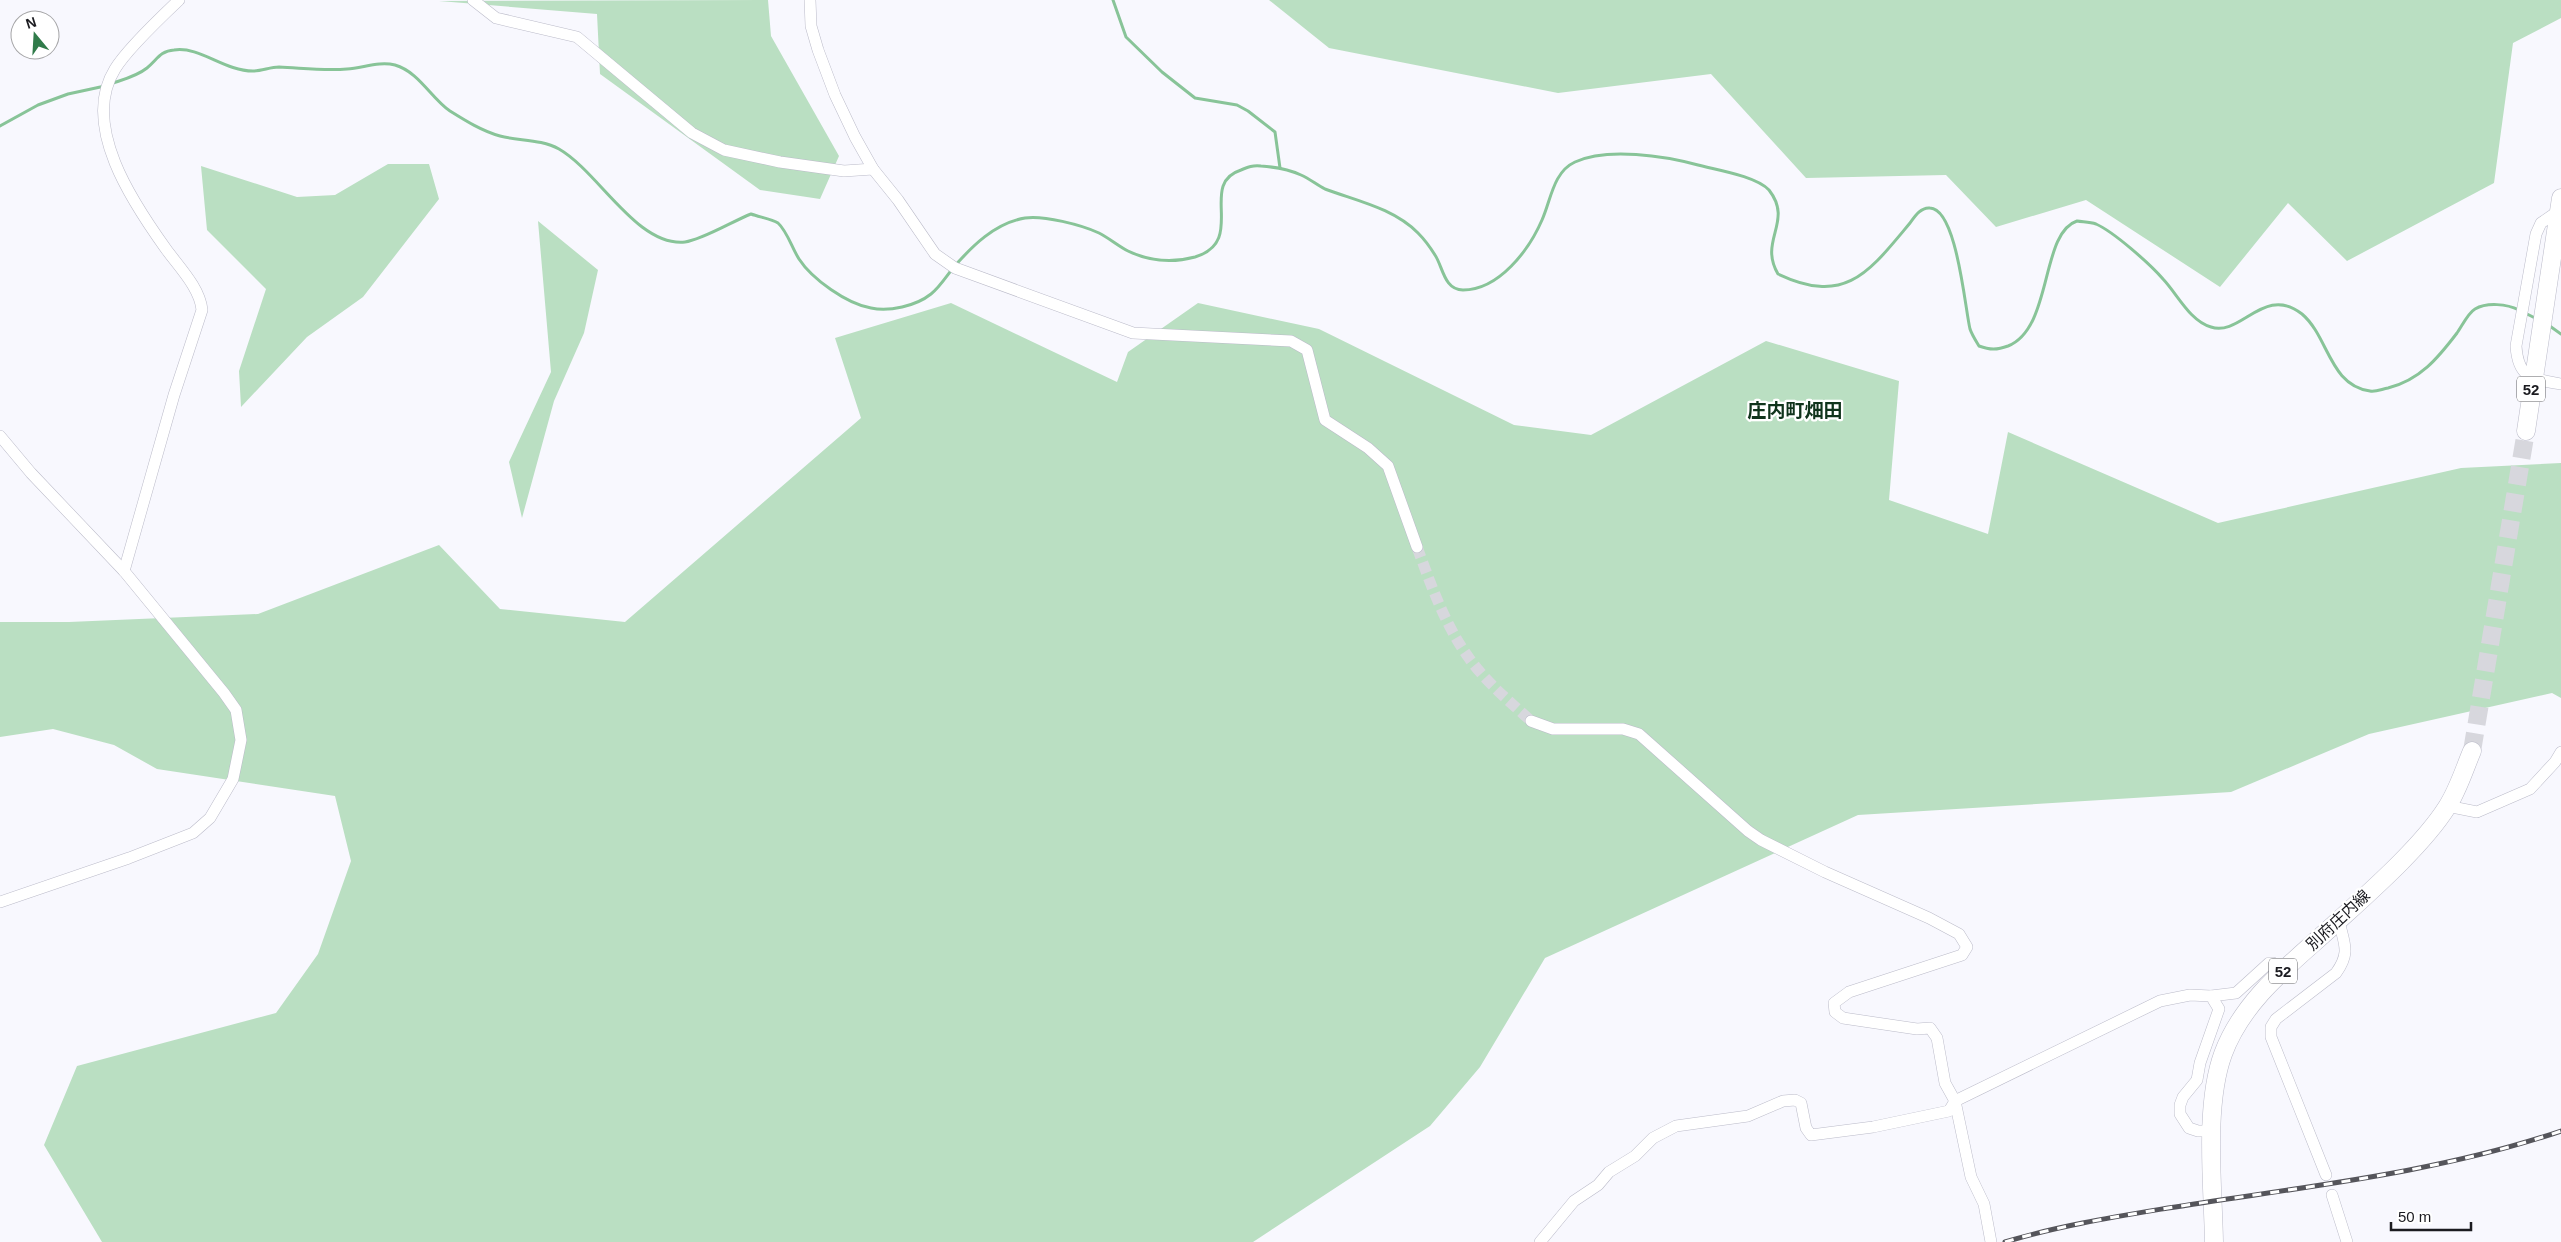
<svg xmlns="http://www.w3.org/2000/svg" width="2561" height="1242" font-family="Arial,'Noto Sans JP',sans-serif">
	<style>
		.green { fill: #badfc2 }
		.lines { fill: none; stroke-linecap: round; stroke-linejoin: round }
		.stream { stroke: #88c498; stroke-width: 3 }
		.street-tunnel { stroke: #d7d7dd; stroke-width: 11; stroke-dasharray: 11 5.5; stroke-linecap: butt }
		.primary-tunnel { stroke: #d7d7dd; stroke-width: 18; stroke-dasharray: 18 9; stroke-linecap: butt }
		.street-casing { stroke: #bbbbc9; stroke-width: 12 }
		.primary-casing { stroke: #bbbbc9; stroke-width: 19 }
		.street { stroke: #fff; stroke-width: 11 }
		.primary { stroke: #fff; stroke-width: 18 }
		.rail-casing { stroke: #55555b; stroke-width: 5 }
		.rail { stroke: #fff; stroke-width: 3; stroke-dasharray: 9; stroke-linecap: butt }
		.labels { text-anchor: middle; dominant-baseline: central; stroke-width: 4.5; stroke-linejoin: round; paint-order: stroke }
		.shield { fill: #fff; stroke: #5f5f63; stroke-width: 1 }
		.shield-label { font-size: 15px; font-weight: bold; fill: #1b1b20 }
		.street-label { font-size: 16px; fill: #1b1b20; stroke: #fff }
		.quarter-label { font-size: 19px; font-weight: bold; fill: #10341c; stroke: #fff }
	</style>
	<rect width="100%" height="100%" fill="#f8f8fe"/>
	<g class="green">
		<path d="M768,0L771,36L839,156L820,199L760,190L600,74L597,14L439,1Z"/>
		<path d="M1269,0H2561V18L2513,43L2494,183L2347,261L2288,203L2220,287L2086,200L1996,227L1946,175L1806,178L1711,74L1558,93L1329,48Z"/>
		<path d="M388,164H429L439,199L363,297L307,337L241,407L239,371L266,289L207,230L201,166L297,197L335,195Z"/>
		<path d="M538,221L598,270L584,333L554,401L522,518L509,462L551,372Z"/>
		<path d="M951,303L1117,382L1128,352L1198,303L1319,329L1514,425L1591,435L1766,341L1899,381L1889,500L1988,534L2008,432L2218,523L2461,468L2561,463V698L2552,693L2369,734L2231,792L1858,815L1545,958L1480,1067L1430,1126L1253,1242H102L44,1145L77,1066L276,1013L318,954L351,861L335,796L157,769L114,745L53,729L0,737V622H69L258,614L439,545L500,609L625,622L861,418L835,338Z"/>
	</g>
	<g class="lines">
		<g class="stream">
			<path d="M1113,0L1126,37L1162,72L1195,98L1237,105L1248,111L1275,132L1280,168"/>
			<path d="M113,83C125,79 137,76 147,68C157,60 160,51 174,50C200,46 224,71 253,71C262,71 270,67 279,67C302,68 324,71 347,69C363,68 379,61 395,65C419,72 431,98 450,111C466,121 482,131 500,136C519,141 541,139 559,149C599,172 637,247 685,242C702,240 733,221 751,214C759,217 772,219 778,223C787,231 792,248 799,259C812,279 847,304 871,308C889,312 916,306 931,294C939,288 946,277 953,268C972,246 995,223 1025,218C1043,215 1082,225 1099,233C1109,238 1118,246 1128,251C1149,261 1173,263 1195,257C1248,241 1197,184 1241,170C1248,167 1253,165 1261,166C1275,167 1288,169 1301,175C1310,179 1317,185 1325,189C1357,201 1393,208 1418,233C1424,239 1430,247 1435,255C1443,267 1444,290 1463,290C1499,290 1529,250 1542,220C1551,200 1553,172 1575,162C1607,147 1665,156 1698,165C1717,170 1756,176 1769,190C1794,222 1758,240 1778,274C1846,306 1869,272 1910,223C1915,216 1921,207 1930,208C1957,209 1965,309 1970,329C1972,335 1976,341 1979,346C1990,350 1997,350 2008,346C2053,328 2040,233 2077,221C2083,222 2090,222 2096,224C2114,232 2150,264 2163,279C2178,295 2190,321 2211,327C2241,337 2264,284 2302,314C2329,337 2329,385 2370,391C2376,392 2382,389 2388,388C2420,380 2438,358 2457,333C2462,326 2468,313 2475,309C2487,302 2507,304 2519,310"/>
			<path d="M0,126L38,105L68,94L105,86"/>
			<path d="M2525,313L2537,319"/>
			<path d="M2547,324L2561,334"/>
		</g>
		<path class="street-tunnel" d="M1417,547C1431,585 1445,625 1469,658C1486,682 1509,701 1531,721"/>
		<path class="primary-tunnel" d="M2472,751L2526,431"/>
		<defs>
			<g id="street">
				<path d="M473,0L496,18L577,37L692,133L724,150L780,162L844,171L873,169"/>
				<path d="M810,0L811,26L818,50L835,95L855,137L873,169L898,200L935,254L955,268L1133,333L1291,341L1307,350L1325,420L1368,448L1388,466L1417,547"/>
				<path d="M2557,212L2541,223L2536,234L2516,346C2518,379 2533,379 2561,384"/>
				<path d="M0,436L31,473L124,571L224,693L236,710L241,740L233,779L210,818L193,833L129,858L0,902"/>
				<path d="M124,571L174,395L202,310C200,288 179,267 166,249C133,203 80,125 115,69C127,49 161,17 179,0"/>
				<path d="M1531,721L1553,729H1623L1639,734L1748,831L1761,840L1825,872L1929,918L1959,934L1967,947L1962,955L1849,992L1834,1003L1835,1012L1843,1018L1917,1029L1930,1028L1937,1038L1945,1083L1955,1101L1971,1177L1984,1204L1991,1242"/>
				<path d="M2447,806L2477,812L2530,789L2555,762L2561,752"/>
				<path d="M2211,996L2236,993L2269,963H2273L2283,971"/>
				<path d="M2326,1175L2271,1037V1027L2276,1019L2336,973C2351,952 2344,944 2339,921"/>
				<path d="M2332,1195L2347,1242"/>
				<path d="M1540,1242L1574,1201L1598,1185L1609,1172L1635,1156L1653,1138L1676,1126L1748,1116L1783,1101L1795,1100L1801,1103L1806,1128L1811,1135L1873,1127L1949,1111L1955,1101L2160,1001L2190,995L2211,996L2219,1009L2200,1063L2197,1080L2183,1097L2180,1105V1114L2189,1128L2198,1131H2212"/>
			</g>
			<g id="primary">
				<path d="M2526,431L2561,198"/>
				<path d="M2214,1242C2213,1186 2204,1106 2223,1054C2244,997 2295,961 2338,921C2372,890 2423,845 2447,807C2458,790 2464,770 2472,751"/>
			</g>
		</defs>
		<use href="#street" class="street-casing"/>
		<use href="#primary" class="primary-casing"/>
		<use href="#street" class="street"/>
		<use href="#primary" class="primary"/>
		<defs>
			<path id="rail" d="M2005,1242C2058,1226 2114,1217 2168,1208C2300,1187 2434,1174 2561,1131"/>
		</defs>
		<use href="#rail" class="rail-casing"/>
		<use href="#rail" class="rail"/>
	</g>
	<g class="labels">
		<g class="shield">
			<rect x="2517" y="376.5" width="28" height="25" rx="4"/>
			<rect x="2269" y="958.5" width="28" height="25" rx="4"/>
		</g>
		<g class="shield-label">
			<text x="2531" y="389">52</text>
			<text x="2283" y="971">52</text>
		</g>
		<g class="street-label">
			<text transform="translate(2338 920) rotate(-43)">別府庄内線</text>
		</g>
		<g class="quarter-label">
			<text x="1795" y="410">庄内町畑田</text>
		</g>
	</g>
	<g transform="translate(35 35) rotate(342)"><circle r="24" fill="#ffffff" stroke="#a4a4a6"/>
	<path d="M0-4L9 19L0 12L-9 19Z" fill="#307b4a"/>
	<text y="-8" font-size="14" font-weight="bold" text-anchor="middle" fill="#1b1b20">N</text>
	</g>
	<path d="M2391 1222v8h80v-8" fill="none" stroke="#1b1b20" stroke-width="2.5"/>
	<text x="2398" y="1222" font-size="15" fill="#1b1b20" stroke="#ffffff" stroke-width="4" paint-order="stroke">50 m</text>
</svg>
